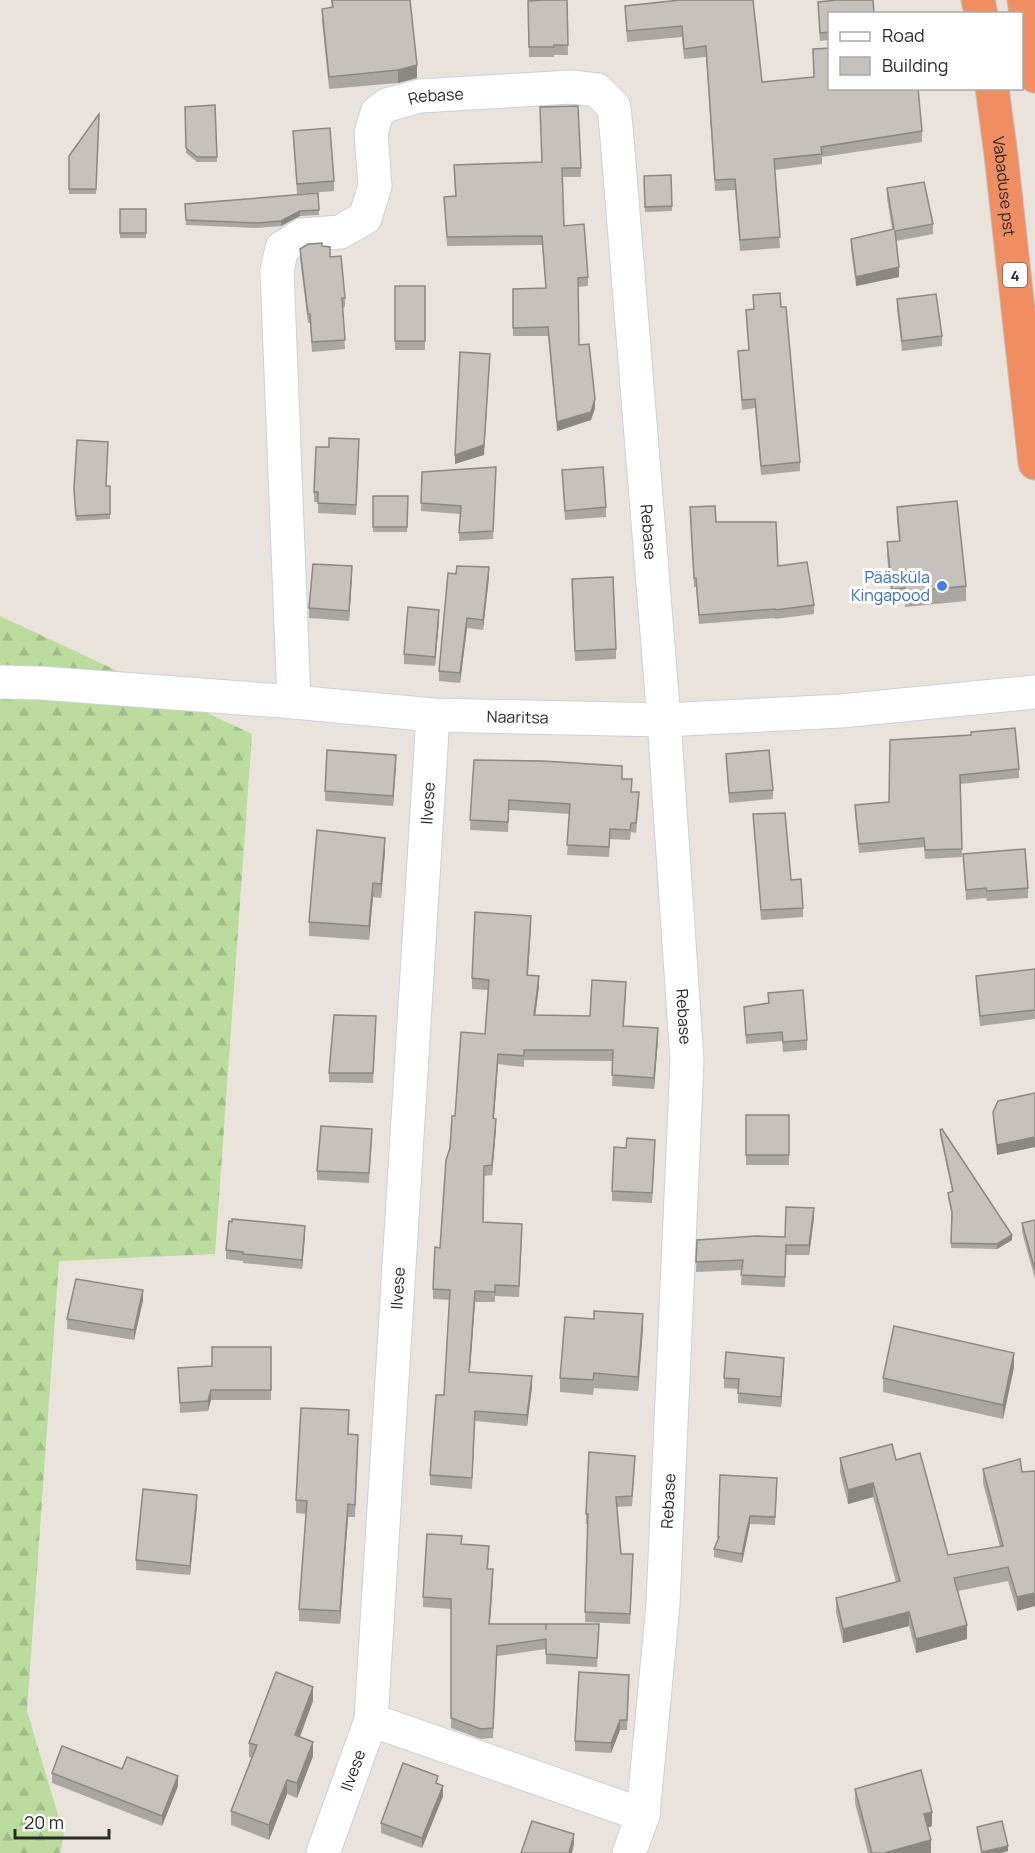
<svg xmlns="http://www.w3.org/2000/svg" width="1035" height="1853" font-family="Manrope,sans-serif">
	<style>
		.forest { fill: url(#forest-firs) }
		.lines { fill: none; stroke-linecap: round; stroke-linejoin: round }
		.street-casing { stroke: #cbd0da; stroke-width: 35 }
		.highway-casing { stroke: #c3c3c3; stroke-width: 35 }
		.street { stroke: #fff; stroke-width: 33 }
		.highway { stroke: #f08e61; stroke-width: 33 }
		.wall { fill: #aaa6a1 }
		.shaded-wall { fill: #8b8783 }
		.building { fill: #c6c1bb; stroke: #8b8783; stroke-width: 1.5 }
		.shop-dot { fill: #3f7fe0; stroke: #fff; stroke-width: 2 }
		.labels { text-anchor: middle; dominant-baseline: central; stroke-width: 6; stroke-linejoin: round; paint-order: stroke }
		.shield { fill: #fff; stroke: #696969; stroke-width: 1.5 }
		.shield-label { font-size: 15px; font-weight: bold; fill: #292929 }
		.street-label { font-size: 16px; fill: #292929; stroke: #fff }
		.shop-label { font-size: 16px; fill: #366cbe; stroke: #fff; text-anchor: end }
	</style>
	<defs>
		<pattern id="forest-firs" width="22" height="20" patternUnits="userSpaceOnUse" patternTransform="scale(1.5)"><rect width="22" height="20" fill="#badc9d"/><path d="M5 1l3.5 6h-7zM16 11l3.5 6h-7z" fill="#a0bd87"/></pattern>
	</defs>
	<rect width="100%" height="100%" fill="#eae3dc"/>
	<path class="forest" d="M0,616L252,734L215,1254L59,1261L27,1711L64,1835L60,1853H0Z"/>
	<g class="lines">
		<defs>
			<g id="street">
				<path id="s1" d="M0,682L41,683L294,702L433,715L664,720L841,711L1035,692"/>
				<path id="s2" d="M294,702L277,270L282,248L302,235L340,232L365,218L375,186L371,133L377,113L387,105L420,96L571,87L597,90L614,107L617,138L664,720L687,1061L663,1604L643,1815L629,1853"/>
				<path d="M371,1720L643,1815"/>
				<path id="s3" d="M323,1853L371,1720L433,715"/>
			</g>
			<g id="highway">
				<path d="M978,0L981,14"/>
				<path d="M1024,0L1035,76"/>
				<path id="s4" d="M992,88L1001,155L1035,463"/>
			</g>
		</defs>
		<use href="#street" class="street-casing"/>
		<use href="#highway" class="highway-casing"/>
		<use href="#street" class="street"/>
		<use href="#highway" class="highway"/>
	</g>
	<g class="wall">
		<path d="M331,0H410L417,78L398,83L329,89L322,21V9L332,8Z"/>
		<path d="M567,0L568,55H554V57H529L528,1Z"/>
		<path d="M679,0H753L762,82L830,88L922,131V142L822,157V164L775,170L780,248L740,251L735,190L715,191L706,57L684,59L682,37L627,42L625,6Z"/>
		<path d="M818,2L830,14V40L820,41Z"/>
		<path d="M215,105L217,162H197L186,153L185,107Z"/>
		<path d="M99,114L96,194H69V156Z"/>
		<path d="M293,131L334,181V191L297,194Z"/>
		<path d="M454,165L581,168V177H562L564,226L588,277V286L578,287L579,345L595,408L591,420L557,431L548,336H513V289L546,288L542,245L447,246L444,197L455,196Z"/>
		<path d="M671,175L672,211L645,212L644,176Z"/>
		<path d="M887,188L933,224V234L896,241L899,277L856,286L851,249V239L892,229L887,198Z"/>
		<path d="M318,193L319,215L300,216L281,226L257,228L186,225L185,204Z"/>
		<rect x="120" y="209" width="26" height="29"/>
		<path d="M322,246L330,257L345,298V307L342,308L345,349L312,352L310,323H308L300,258V249Z"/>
		<rect x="395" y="286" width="30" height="64"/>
		<path d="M753,295L800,462V471L761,475L755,408L742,410L738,351L749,350L746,310L754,309Z"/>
		<path d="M897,299L942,336V346L902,351L897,309Z"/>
		<path d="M359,449L356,515L318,513V502H314V492Z"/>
		<path d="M496,467L493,539L459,541L460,514L421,511L422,472Z"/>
		<path d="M562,470L606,507V517L565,520Z"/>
		<path d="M107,486H110V519L76,521L74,494Z"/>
		<path d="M408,496L407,532H373V527Z"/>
		<path d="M690,507L716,522L778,566L814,605V614L775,619V618L699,624L696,587H694Z"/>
		<path d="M897,507L966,586V601L905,607V602L892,603L887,556V542L899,541L897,521Z"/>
		<path d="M352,576L349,621L309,618V608Z"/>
		<path d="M489,577L483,630L467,628L460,683L439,681V671Z"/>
		<path d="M572,589L616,649V659L575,661Z"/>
		<path d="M439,620L435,666L404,664V654Z"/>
		<path d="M890,740L1019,769V778L960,784L962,857L925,859L924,847L859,853L855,814V805L889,802Z"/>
		<path d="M726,754L773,790V799L729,803Z"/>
		<path d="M474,760L622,779L639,802L636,833L631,832L630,840L610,839L609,857L567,855L570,814L509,810L508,832L470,830Z"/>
		<path d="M396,765L393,806L325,801V791Z"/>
		<path d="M753,814L791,880L803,908V917L761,920Z"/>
		<path d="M385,852L381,898L373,897L369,940L309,936V922Z"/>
		<path d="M963,854L1028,888V898L987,901L986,898L966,900Z"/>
		<path d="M531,926L528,975L539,986L535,1015L590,1016L626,993L624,1026L658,1039L654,1089L612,1086L613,1061L524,1060V1067L498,1064L494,1118L496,1129L492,1175L484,1176L483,1222L522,1234L519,1297L495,1296V1302H475L470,1372L532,1387L527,1426L475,1421L472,1489L430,1485V1475L444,1395L450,1300L433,1299V1289L440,1248L450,1148L455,1116L485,1034L488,990L472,989V978Z"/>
		<path d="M1035,969V1019L980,1026L976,985V976Z"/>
		<path d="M768,993L807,1040V1050L783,1052L782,1041L746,1044L744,1007L768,1003Z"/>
		<path d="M376,1026L373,1083L329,1082V1073Z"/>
		<path d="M1035,1093V1147L997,1155L993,1121V1112Z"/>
		<rect x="746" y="1115" width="43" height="50"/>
		<path d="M940,1130L1012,1240L997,1249L951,1248L952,1216L948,1198V1193L952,1191L940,1135Z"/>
		<path d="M372,1139L369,1183L317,1180V1171Z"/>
		<path d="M626,1148L655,1150L652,1203L612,1201V1191Z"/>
		<path d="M814,1218L809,1255H786L785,1287L741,1285L742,1270L696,1272L697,1240L785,1237Z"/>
		<path d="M1035,1220V1279L1022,1232V1223Z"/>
		<path d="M305,1235L302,1269L243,1263V1261L226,1259V1250Z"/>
		<path d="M143,1300L134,1340L67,1329V1319Z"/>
		<path d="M643,1328L638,1391L594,1388L593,1395L560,1392V1378Z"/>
		<path d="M271,1347V1400H211L208,1411L180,1413L178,1368L212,1366Z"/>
		<path d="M1014,1367L1003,1419L883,1392V1378Z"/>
		<path d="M784,1368L781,1407L738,1403V1389L724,1388V1378Z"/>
		<path d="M349,1434L358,1448L355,1517H348L340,1624L299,1621V1609L306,1514L296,1513V1500Z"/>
		<path d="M840,1458L896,1460L948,1555L1000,1547L983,1483V1469L1020,1459L1017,1611L1008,1581L958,1591L967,1639L916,1653L909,1626L843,1643L836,1612V1598L896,1582L873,1497L848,1504L840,1472Z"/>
		<path d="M635,1466L632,1506L617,1507L621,1554L633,1564L630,1624L585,1622L588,1524H586V1514Z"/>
		<path d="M720,1475L777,1486L775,1525L750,1524L742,1563L714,1557V1549L718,1542Z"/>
		<path d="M197,1505L190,1575L136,1570V1560Z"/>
		<path d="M462,1544L489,1556L488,1569L493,1579L490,1624H599L597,1667L546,1664V1649L497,1656L493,1738L481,1739L451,1728V1609L423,1607V1597Z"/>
		<path d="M629,1685L627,1730H620L611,1753L575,1751V1741Z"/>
		<path d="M313,1701L300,1737L313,1756L297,1798L287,1794L269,1840L231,1825V1811L252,1758L249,1757V1743Z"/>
		<path d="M122,1769L178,1786L162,1826L52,1783V1773Z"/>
		<path d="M438,1784L443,1796L422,1848L381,1833V1823Z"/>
		<path d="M855,1789L932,1826L927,1828L931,1853H868L855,1803Z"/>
		<path d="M977,1827L1008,1851L1001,1853H981L977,1832Z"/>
	</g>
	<g class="shaded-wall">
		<path d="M417,65V78L398,83V70Z"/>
		<path d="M300,211V216L281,226V221Z"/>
		<path d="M899,267V277L856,286V277Z"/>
		<path d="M490,354L484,455L455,464V455Z"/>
		<path d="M595,399V408L591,420L557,431V422Z"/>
		<path d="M352,566V576L349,621V611Z"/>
		<path d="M489,567V577L483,630V620Z"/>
		<path d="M439,610V620L435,666V657Z"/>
		<path d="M467,618V628L460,683V673Z"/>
		<path d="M396,755V765L393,806V796Z"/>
		<path d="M385,838V852L381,898V884Z"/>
		<path d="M373,883V897L369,940V926Z"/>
		<path d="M531,916V926L527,985V975Z"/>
		<path d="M539,976V986L534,1026V1015Z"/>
		<path d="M658,1028V1039L654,1089V1078Z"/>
		<path d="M498,1054V1064L493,1129V1118Z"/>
		<path d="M496,1119V1129L492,1175V1165Z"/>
		<path d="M1035,1137V1147L997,1155V1145Z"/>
		<path d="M814,1208V1218L809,1255V1245Z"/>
		<path d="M305,1226V1235L302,1269V1260Z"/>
		<path d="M1012,1235V1240L997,1249V1244Z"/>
		<path d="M143,1290V1300L134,1340V1330Z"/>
		<path d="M475,1291V1302L469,1382V1372Z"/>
		<path d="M643,1314V1328L638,1391V1377Z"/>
		<path d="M1014,1353V1367L1003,1419V1405Z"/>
		<path d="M784,1358V1368L781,1407V1397Z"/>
		<path d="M532,1376V1387L527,1426V1415Z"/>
		<path d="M211,1390V1400L208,1411V1401Z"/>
		<path d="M873,1483V1497L848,1504V1490Z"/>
		<path d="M197,1495V1505L190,1575V1566Z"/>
		<path d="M348,1504V1517L340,1624V1611Z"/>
		<path d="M750,1516V1524L742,1563V1554Z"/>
		<path d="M493,1569V1579L489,1634V1624Z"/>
		<path d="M1035,1593V1606L1017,1611V1597Z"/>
		<path d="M909,1612V1626L843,1643V1629Z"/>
		<path d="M967,1625V1639L916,1653V1639Z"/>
		<path d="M313,1687V1701L295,1749V1735Z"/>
		<path d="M620,1720V1730L611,1753V1743Z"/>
		<path d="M313,1742V1756L297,1798V1783Z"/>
		<path d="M178,1776V1786L162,1826V1816Z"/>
		<path d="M287,1780V1794L269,1840V1825Z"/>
		<path d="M443,1786V1796L422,1848V1838Z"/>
		<path d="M932,1812V1826L924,1829V1814Z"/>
		<path d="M574,1834V1844L572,1853H569Z"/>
		<path d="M931,1840V1853H884Z"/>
		<path d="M1008,1846V1851L1001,1853H982V1852Z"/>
	</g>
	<g class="building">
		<path d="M332,0H410L417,65L398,70L329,77L322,9L333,7Z"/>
		<path d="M543,0H567L568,45H554V47H529L528,1Z"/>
		<path d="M680,0H753L762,82L814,77L813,49L830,48V88H918L922,131L821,147L822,154L774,159L780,237L740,240L735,179L715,180L706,46L684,49L682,26L627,31L625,6Z"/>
		<path d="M837,0H873L874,14H830V32L820,33L818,2Z"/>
		<path d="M215,105L217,157H197L186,148L185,107Z"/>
		<path d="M578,106L581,168H562L564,226L584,224L588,277L578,278L579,345L589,344L595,399L591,412L557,422L548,327L513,328V289L546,288L542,236L447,237L444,197L456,196L454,165L542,162L540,107Z"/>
		<path d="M99,114L96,189H69V156Z"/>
		<path d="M330,128L334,181L297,184L293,131Z"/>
		<path d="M671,175L672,206L645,207L644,176Z"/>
		<path d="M924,182L933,224L895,231L899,267L856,277L851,239L894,229L887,188Z"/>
		<path d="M318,193L319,210L300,211L281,221L257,223L186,220L185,204Z"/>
		<rect x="120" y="209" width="26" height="24"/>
		<path d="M322,243V246L330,247V257L341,256L345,298H342L345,340L312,342L310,314H308L300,249L308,244Z"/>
		<rect x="395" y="286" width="30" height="55"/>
		<path d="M780,293L781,307H786L800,462L761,466L755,399L742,400L738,351L749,350L746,310L754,309L753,295Z"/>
		<path d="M936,294L942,336L902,341L897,299Z"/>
		<path d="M460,352L490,354L484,445L455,455Z"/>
		<path d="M329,438L359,439L356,505L318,503V492H314L316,447H329Z"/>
		<path d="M77,440L108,442L106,486H110V514L76,516L74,489Z"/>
		<path d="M496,467L493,531L459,533L461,506L421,503L422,472Z"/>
		<path d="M603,467L606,507L565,511L562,470Z"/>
		<path d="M373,496H408L407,527H373Z"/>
		<path d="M957,501L966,586L905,592V588L892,589L887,542L900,541L897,507Z"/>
		<path d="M715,506L716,522H776L778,566L807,562L814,605L775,610V609L699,615L696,578H694L690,507Z"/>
		<path d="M313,564L352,566L349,611L309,608Z"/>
		<path d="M457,566L489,567L483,620L467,618L460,673L439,671L448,573L456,574Z"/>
		<path d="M613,577L616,649L575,651L572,579Z"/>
		<path d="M408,607L439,610L435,657L404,654Z"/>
		<path d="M1015,728L1019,769L960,775L962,849L925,850L924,838L859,844L855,805L889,802L890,740L971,735V732Z"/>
		<path d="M327,750L396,755L393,796L325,791Z"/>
		<path d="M769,750L773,790L729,793L726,754Z"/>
		<path d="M474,760L543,761L622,766V779H632L631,792H639L636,823H631L630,830L610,829L609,847L567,845L570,804L509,800L508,822L470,820Z"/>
		<path d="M785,813L791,880L801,879L803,908L761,910L753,814Z"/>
		<path d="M317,830L385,838L381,884L373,883L369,926L309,922Z"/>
		<path d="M1025,849L1028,888L987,891L986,888L966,890L963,854Z"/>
		<path d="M475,912L531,916L527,975L539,976L534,1015L590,1016L592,980L626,982L623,1026L658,1028L654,1078L612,1075L613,1050H524V1056L498,1054L493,1118L496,1119L492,1165L484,1166L483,1222L522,1224L519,1286L495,1285V1292L475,1291L469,1372L532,1376L527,1415L475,1411L472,1478L430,1475L436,1395H444L450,1290L433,1289L435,1247L440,1248L446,1160L450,1148L452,1116H455L461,1032L485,1034L489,980L472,978Z"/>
		<path d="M1035,969V1010L980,1016L976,976Z"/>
		<path d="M803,990L807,1040L783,1042L782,1032L746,1035L744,1007L769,1003L768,993Z"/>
		<path d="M334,1015L376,1016L373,1073H329Z"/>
		<path d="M1035,1093V1137L997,1145L993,1112L998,1101Z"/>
		<rect x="746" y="1115" width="43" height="40"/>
		<path d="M321,1126L372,1129L369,1173L317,1171Z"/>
		<path d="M942,1129L1012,1235L997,1244L951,1243L952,1212L948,1193L953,1191L940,1130Z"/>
		<path d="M627,1138L655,1140L652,1193L612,1191L614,1147L626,1148Z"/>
		<path d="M786,1207L814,1208L809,1245H786L785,1277L741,1275L743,1260L696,1262L697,1240L756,1236L785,1237Z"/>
		<path d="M232,1219L305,1226L302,1260L243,1254V1252L226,1250L229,1221L232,1222Z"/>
		<path d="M1035,1220V1270L1022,1223Z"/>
		<path d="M76,1279L143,1290L134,1330L67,1319Z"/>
		<path d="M594,1311L643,1314L638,1377L594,1373L593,1380L560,1378L565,1317L594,1319Z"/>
		<path d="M894,1326L1014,1353L1003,1405L883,1378Z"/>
		<path d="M212,1347H271V1390H211L208,1401L180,1403L178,1368L212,1366Z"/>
		<path d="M726,1352L784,1358L781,1397L738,1393L739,1379L724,1378Z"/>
		<path d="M301,1408L349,1410L348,1434L358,1435L355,1505L348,1504L340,1611L299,1609L307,1501L296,1500Z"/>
		<path d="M892,1444L896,1460L920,1453L948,1555L1003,1546L983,1469L1020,1459L1022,1472L1035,1471V1593L1017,1597L1008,1567L954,1578L967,1625L916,1639L909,1612L843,1629L836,1598L900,1581L873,1483L848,1490L840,1458Z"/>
		<path d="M589,1452L635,1456L632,1496L616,1497L621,1554H633L630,1614L585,1612L588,1514H586Z"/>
		<path d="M720,1475L777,1478L775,1517L750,1516L742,1554L714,1549L719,1537H718Z"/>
		<path d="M143,1489L197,1495L190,1566L136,1560Z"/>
		<path d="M427,1534L462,1536L461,1544L489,1546L487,1569H493L489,1624H546V1630V1624H599L597,1658L546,1654V1639L497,1646L493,1728L481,1729L451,1718V1599L423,1597Z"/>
		<path d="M276,1672L313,1687L295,1735L313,1742L297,1783L287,1780L269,1825L231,1811L257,1745L249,1743Z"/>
		<path d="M579,1672L629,1675L627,1720H620L611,1743L575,1741Z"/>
		<path d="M62,1746L122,1769L127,1757L178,1776L162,1816L52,1773Z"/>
		<path d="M403,1763L438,1776L436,1783L443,1786L422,1838L381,1823Z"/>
		<path d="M921,1770L932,1812L924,1814L931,1840L884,1853H872L855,1789Z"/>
		<path d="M532,1821L574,1834L569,1853H521Z"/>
		<path d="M1002,1821L1008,1846L982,1852L977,1827Z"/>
	</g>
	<circle class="shop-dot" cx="942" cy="586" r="6"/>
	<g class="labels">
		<rect class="shield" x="1003" y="263" width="24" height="24" rx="4.5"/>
		<g class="shield-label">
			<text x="1015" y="275">4</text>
		</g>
		<g class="street-label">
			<text stroke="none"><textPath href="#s2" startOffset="716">Rebase</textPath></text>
			<text stroke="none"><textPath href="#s4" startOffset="99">Vabaduse pst</textPath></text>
			<text stroke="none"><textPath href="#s2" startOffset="1328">Rebase</textPath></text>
			<text stroke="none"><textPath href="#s1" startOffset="519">Naaritsa</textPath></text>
			<text stroke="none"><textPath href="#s3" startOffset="1060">Ilvese</textPath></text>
			<text stroke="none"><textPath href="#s2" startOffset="1814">Rebase</textPath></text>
			<text stroke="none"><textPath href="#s3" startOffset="574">Ilvese</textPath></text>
			<text transform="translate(668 1501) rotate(-87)">Rebase</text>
			<text stroke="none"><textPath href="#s3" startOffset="88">Ilvese</textPath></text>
		</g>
		<g class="shop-label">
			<text x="930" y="577">Pääsküla<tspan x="930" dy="18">Kingapood</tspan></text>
		</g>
	</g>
	<rect x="828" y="12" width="195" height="78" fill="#ffffff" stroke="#a9a9a9" stroke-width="1.5"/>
	<rect x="840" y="32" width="30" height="9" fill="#ffffff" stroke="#a9a9a9" stroke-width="1.5"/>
	<text x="882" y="42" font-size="18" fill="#292929">Road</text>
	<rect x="840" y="57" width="30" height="18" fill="#c6c1bb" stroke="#a9a9a9" stroke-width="1.5"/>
	<text x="882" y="72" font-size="18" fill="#292929">Building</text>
	<path d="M15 1829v9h94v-9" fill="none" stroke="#292929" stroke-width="3"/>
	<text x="24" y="1829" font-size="18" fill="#292929" stroke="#ffffff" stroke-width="4.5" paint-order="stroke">20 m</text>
</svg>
